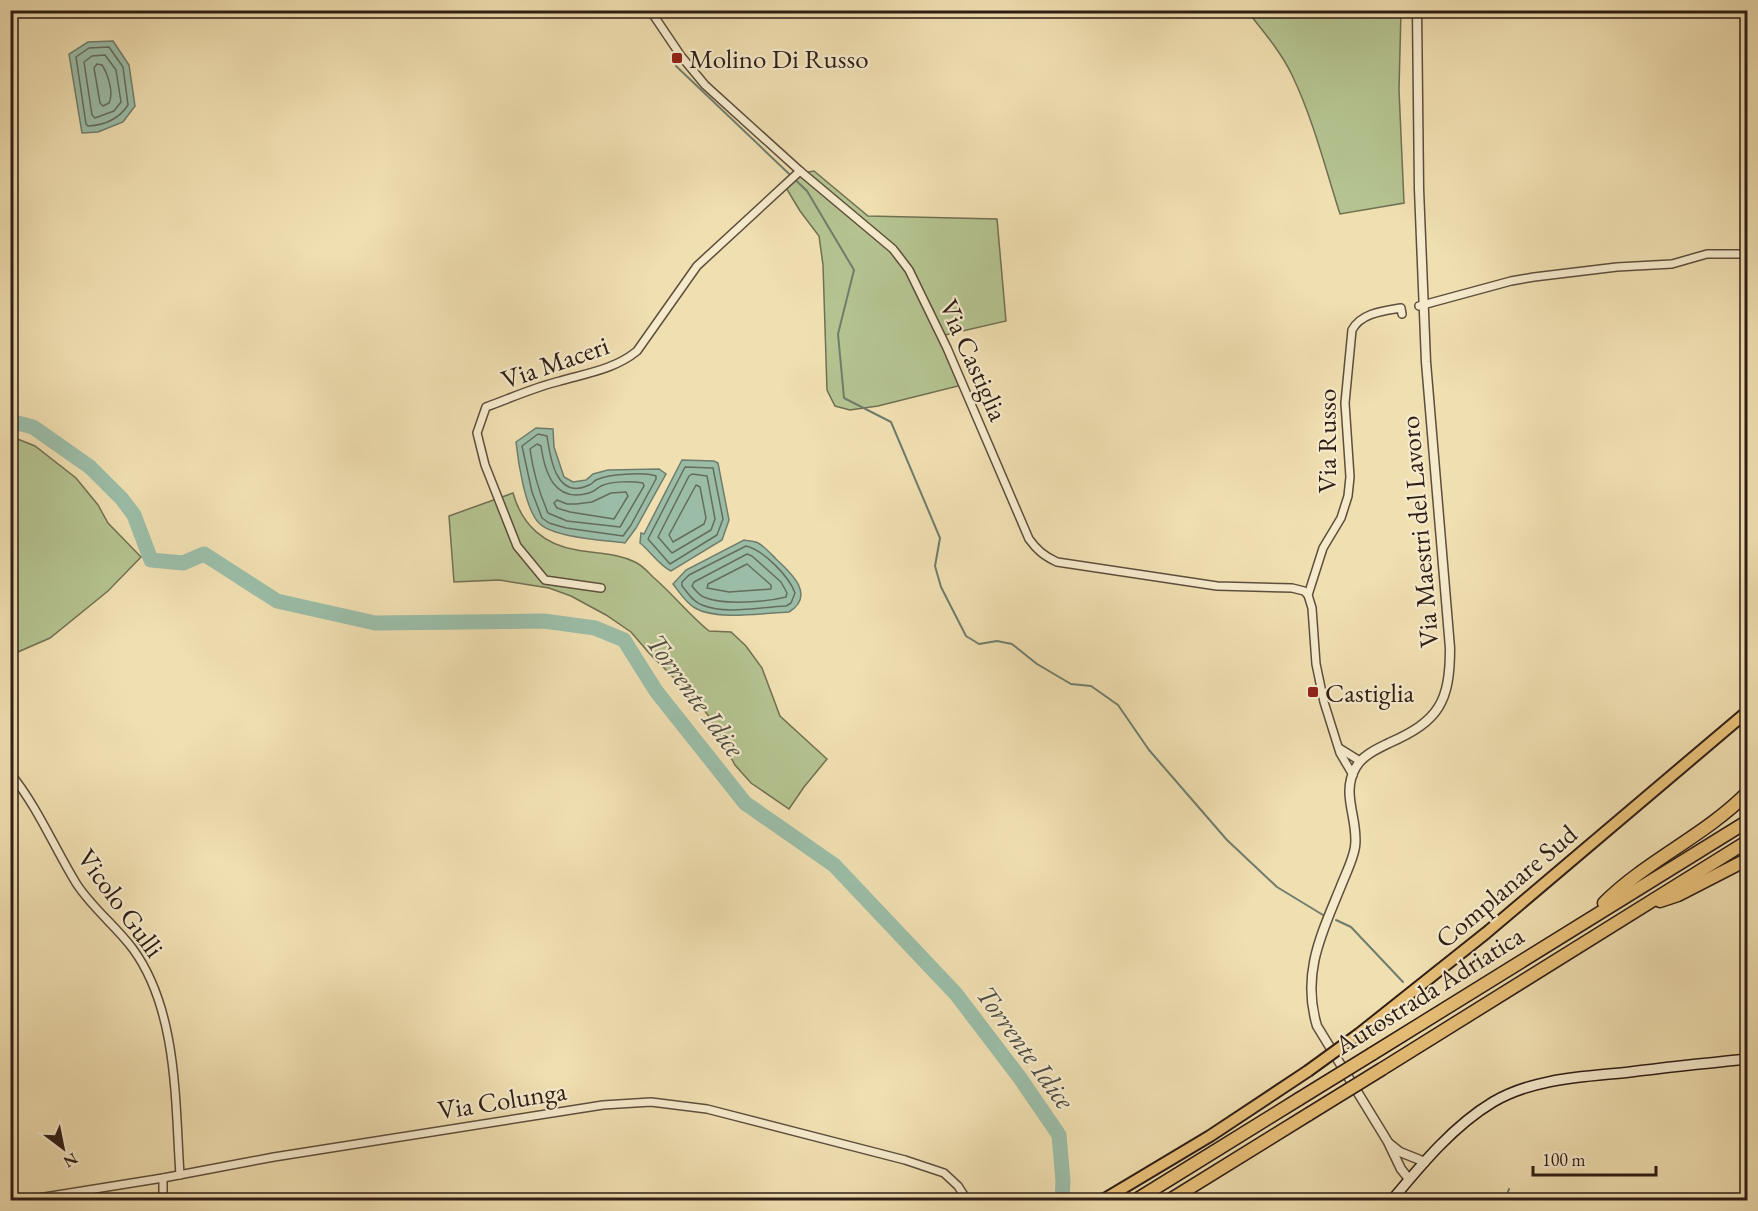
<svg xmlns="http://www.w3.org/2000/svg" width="1758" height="1211" font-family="'EB Garamond',serif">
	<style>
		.green { fill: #b4c390; stroke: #717052; stroke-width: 1.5 }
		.water { fill: #9bbda8; stroke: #6f7d6d; stroke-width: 1.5 }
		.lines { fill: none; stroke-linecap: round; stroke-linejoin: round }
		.shore { stroke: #646d5e; stroke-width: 1.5 }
		.stream { stroke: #6f7d6d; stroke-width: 2 }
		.river { stroke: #9bbda8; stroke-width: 15 }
		.minor-casing { stroke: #5e4e3c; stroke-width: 10 }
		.tertiary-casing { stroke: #5e4e3c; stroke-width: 11 }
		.secondary-casing { stroke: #2e1d15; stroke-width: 12 }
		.trunk-casing { stroke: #2e1d15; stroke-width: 14 }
		.motorway-casing { stroke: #2e1d15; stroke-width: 15 }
		.minor { stroke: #f5eacc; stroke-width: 7 }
		.tertiary { stroke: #f5eacc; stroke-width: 8 }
		.secondary { stroke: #f5eacc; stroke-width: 9 }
		.trunk { stroke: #e8c078; stroke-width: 10 }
		.motorway { stroke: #e8c078; stroke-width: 12 }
		.trunk-bridge-casing { stroke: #2e1d15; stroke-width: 14; stroke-linecap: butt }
		.motorway-bridge-casing { stroke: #2e1d15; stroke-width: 15; stroke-linecap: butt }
		.trunk-bridge { stroke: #e8c078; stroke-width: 10 }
		.motorway-bridge { stroke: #e8c078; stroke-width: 12 }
		.poi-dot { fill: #8f2418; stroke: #f5eacc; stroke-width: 2 }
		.labels { text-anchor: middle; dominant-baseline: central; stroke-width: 4.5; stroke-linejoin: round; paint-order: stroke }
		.poi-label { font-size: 27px; fill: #2e1d15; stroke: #f5eacc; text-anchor: start }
		.street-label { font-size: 27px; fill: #2e1d15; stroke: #f5eacc }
		.water-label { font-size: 28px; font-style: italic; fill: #4f4d41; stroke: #f5eacc }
	</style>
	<rect width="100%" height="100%" fill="#f0dfb1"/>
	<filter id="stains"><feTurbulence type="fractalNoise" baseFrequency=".00333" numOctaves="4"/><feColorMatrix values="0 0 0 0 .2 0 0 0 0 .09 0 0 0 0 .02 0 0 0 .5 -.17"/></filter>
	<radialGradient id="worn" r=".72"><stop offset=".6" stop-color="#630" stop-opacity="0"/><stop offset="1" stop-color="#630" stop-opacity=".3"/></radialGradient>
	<g class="green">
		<path d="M1247,11H1401L1399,90L1404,203L1340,214C1325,167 1313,119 1292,75C1281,52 1263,31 1247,11Z"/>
		<path d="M814,171L868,216L997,219L1006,321L945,335L966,384L878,406L850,410L835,406L827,390L823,265L819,236L800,211L785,186L796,174Z"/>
		<path d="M10,436L35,446L76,478L98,505L108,523L141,557L108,591L50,638L11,655Z"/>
		<path d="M513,493C522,525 544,545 577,550C597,554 617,553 635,562C642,565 648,572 653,577C673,594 689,615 709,631L731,632L746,646L762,668L780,716L827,759L804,787L789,809L751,783L735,765L708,715L693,697L649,653L631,632L606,615L571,596L549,588L499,580L454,582L449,516Z"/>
	</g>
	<g class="water">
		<path d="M113,41L129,65L135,106L123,122L98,132L82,133L69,54L88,42Z"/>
		<path d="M536,428L553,429L554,447L564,477L573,482L586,480L593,474L608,470L659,469L666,474L636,528L625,543C603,540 554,538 539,523C525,509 518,461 516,442Z"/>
		<path d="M682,460L714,461L718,463L729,520L722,540L671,571C660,566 650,551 640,543L641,533L644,534Z"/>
		<path d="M744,540C748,541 754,541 758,543C764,546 771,554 776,559C791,573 816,595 789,612C764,613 717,621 695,608C686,603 680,593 673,584L686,570Z"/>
	</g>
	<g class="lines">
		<g class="shore">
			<path d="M109,47L123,67L128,105C119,119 106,125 88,126L86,124L76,57L89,48Z"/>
			<path d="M105,55L116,70L121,102L114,111L95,118L92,115L84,62L92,56Z"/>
			<path d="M97,64L102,65C108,74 114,93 109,103L103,106L100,103L94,68Z"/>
			<path d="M538,434L547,436C550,457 556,501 589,485C592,484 594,481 596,480C608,474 644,472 656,476V479L631,525L623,536L566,528L549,523L542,518L532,492L522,446Z"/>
			<path d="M537,444L541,446C545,474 555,503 589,493C594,492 597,488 601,486C612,481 632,481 643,483L644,486L620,527L567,521L548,513C539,492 533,472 530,449Z"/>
			<path d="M685,467L713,468L723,519L717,535L670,564L648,539Z"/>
			<path d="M692,474L707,476L715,519L711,530L672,553L658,537L689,476Z"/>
			<path d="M696,485L700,487L706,518L704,524L673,542L669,535Z"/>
			<path d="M626,492L628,496L614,519L570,512L557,508L554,503L557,500L567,504H576L592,502L611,493Z"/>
			<path d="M746,546C763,550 789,576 795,593L791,603L786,606C760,607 727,615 702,605C693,602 688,593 682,586V582L689,575Z"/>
			<path d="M747,554L752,556L781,582L787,593L786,597C766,602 725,605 706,598C699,596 696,591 692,586L694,582Z"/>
			<path d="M747,564L771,585V589L729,592L707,588L708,584Z"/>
		</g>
		<g class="stream">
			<path d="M615,10L617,16"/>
			<path d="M676,66L807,191L854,270L838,334L844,398L891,422L940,538L935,566L941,587L966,636L979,644L997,641L1012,644L1037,664L1071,684L1091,686L1118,705L1149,750L1227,840L1277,887L1323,915"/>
			<path d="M1336,920L1351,927L1403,982"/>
			<path d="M1505,1200L1509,1189"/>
		</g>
		<path class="river" d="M10,421L33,427L90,467L122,499L134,515L151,560L183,563L204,554L277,601L375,623L544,621L595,628L624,640L656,691L745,803L834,865L956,994L1020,1078L1059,1135L1063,1181L1062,1200"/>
		<defs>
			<g id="minor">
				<path d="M650,10L681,56L705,85L800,171L893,249L909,270L947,348L1029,539C1037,550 1044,556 1057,562L1217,586L1292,588L1304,591L1308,595"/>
				<path d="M1419,306L1511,281L1534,277L1617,267L1672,264L1707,254H1748"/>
				<path d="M601,588L545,580L517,546L485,465L477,433L486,407C511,398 535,387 560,381C588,373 615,369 637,351L697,266L800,171"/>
				<path d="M1339,748L1360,761"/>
				<path d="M10,773C37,806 54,847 76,883C92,908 116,926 133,949C178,1011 175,1102 180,1175"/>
				<path d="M1353,775L1340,753L1324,702L1316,664L1312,608L1308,595L1323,548L1341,518L1348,496L1350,477L1345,403L1352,330C1361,313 1383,311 1401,308L1402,314"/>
				<path d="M26,1200L163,1178L274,1157L603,1105L651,1102L707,1109L905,1160L944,1173L958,1186L967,1200"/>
				<path d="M163,1200V1178"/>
			</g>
			<g id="tertiary">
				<path d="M1390,1144L1400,1152L1425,1162"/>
				<path d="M1409,1179L1401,1169L1388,1142L1317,1026C1301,973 1322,933 1341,886C1346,873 1353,860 1355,847C1359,819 1340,794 1356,767C1363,755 1377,749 1389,743C1439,721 1450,702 1450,648L1426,362L1419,189L1417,10"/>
			</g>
			<path id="secondary" d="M1392,1200C1421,1165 1453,1126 1493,1102C1534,1078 1583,1077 1630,1072C1669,1067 1708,1063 1748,1059"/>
			<g id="trunk">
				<path d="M1359,1034L1486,933L1748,711"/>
				<path d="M1103,1200L1210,1136L1308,1071"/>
			</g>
			<g id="motorway">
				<path d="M1660,901L1678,895L1748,859"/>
				<path d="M1604,903C1647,860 1705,836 1748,792"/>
				<path d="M1372,1054L1748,821"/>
				<path d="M1382,1069L1748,841"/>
				<path d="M1136,1200L1299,1099"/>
				<path d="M1170,1200L1309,1114"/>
			</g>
		</defs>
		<use href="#minor" class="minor-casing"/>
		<use href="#tertiary" class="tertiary-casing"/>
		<use href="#secondary" class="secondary-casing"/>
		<use href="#trunk" class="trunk-casing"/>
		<use href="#motorway" class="motorway-casing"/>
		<use href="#minor" class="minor"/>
		<use href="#tertiary" class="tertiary"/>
		<use href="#secondary" class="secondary"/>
		<use href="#trunk" class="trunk"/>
		<use href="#motorway" class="motorway"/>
		<defs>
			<path id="trunk-bridge" d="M1308,1071L1359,1034"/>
			<g id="motorway-bridge">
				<path d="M1299,1099L1372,1054"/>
				<path d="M1309,1114L1382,1069"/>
			</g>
		</defs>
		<use href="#trunk-bridge" class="trunk-bridge-casing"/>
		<use href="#motorway-bridge" class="motorway-bridge-casing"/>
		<use href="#trunk-bridge" class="trunk-bridge"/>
		<use href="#motorway-bridge" class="motorway-bridge"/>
	</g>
	<g class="poi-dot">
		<rect x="671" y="52" width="12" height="12" rx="3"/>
		<rect x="1307" y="686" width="12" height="12" rx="3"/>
	</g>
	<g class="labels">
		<g class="poi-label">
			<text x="689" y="58">Molino Di Russo</text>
			<text x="1325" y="692">Castiglia</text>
		</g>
		<g class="street-label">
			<text transform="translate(974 360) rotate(66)">Via Castiglia</text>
			<text transform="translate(555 362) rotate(-19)">Via Maceri</text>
			<text transform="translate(1326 441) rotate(-90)">Via Russo</text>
			<text transform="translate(1419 532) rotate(-95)">Via Maestri del Lavoro</text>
			<text transform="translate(1506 886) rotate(-40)">Complanare Sud</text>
			<text transform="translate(121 903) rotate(54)">Vicolo Gulli</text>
			<text transform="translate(1429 990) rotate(-32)">Autostrada Adriatica</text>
			<text transform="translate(502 1100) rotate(-9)">Via Colunga</text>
		</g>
		<g class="water-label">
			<text transform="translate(696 695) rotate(54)">Torrente Idice</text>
			<text transform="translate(1026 1047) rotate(54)">Torrente Idice</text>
		</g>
	</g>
	<rect width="1758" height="1211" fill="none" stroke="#f0dfb1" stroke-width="36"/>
	<rect x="12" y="12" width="1734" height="1187" fill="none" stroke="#2e1d15" stroke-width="3"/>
	<rect x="18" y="18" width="1722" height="1175" fill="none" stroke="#2e1d15" stroke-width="1.5"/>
	<g transform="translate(63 1148) rotate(148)" stroke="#f5eacc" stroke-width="4.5" paint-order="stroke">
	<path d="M0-4.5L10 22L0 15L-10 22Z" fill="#2e1d15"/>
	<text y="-9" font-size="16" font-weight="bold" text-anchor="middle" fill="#2e1d15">N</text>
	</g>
	<path d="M1533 1166v9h123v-9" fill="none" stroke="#2e1d15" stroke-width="3"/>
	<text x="1542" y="1166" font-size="18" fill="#2e1d15" stroke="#f5eacc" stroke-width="4.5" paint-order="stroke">100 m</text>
	<rect width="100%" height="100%" filter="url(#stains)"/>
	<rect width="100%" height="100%" fill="url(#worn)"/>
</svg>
